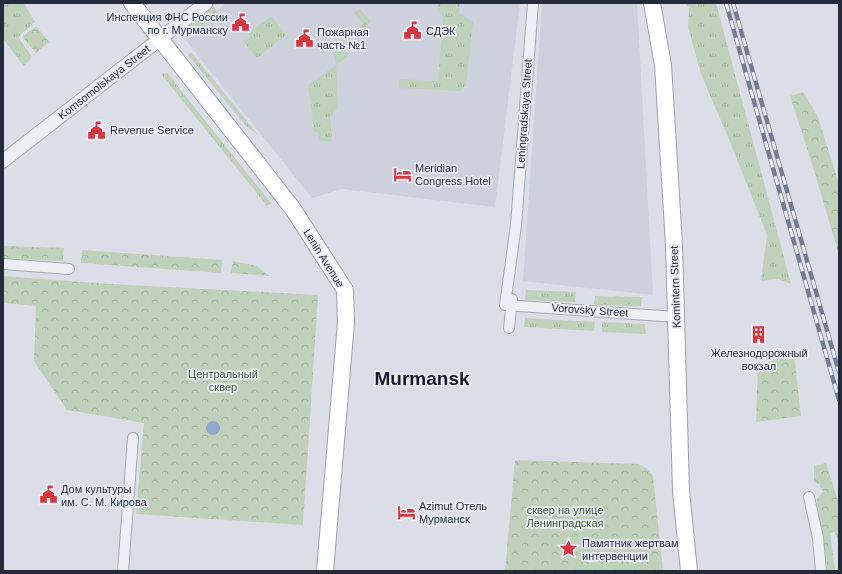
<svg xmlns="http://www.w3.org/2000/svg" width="842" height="574" font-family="Arial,sans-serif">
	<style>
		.built { fill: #ccd1dc }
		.grass { fill: url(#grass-tufts) }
		.forest { fill: url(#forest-crowns) }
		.water { fill: #92a8ca }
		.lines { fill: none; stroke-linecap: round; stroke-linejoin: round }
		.minor-casing { stroke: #a4a8b3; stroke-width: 12 }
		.tertiary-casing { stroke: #a4a8b3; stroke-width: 15 }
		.primary-casing { stroke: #99a1b3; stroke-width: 18 }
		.minor { stroke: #edeff5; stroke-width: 10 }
		.tertiary { stroke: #edeff5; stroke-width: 13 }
		.primary { stroke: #fff; stroke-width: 16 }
		.rail-casing { stroke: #737c91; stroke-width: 4.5 }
		.rail { stroke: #eaedf4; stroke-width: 3; stroke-dasharray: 9; stroke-linecap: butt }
		.labels { text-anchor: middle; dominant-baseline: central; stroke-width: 3.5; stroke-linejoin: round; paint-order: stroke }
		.poi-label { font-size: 11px; fill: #242b3d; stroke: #eaedf4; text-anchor: start }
		.street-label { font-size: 11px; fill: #242b3d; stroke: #eaedf4 }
		.park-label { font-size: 11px; fill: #355a30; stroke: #eaedf4 }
		.town-label { font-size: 19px; font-weight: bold; fill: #171c2d; stroke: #eaedf4 }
	</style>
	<defs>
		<pattern id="grass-tufts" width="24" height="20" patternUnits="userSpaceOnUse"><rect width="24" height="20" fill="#bfd1bb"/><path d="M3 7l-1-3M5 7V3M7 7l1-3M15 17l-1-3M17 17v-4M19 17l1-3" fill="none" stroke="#a4b4a2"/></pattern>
		<pattern id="forest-crowns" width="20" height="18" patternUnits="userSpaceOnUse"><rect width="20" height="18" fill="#bfd1bb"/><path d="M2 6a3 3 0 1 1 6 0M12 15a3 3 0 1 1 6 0" fill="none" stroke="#a4b4a2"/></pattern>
	</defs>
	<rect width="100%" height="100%" fill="#dbdee6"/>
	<g class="built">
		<path d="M226,3H520L495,207L342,189L312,198L183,37Z"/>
		<path d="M542,3H637L653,295L523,281Z"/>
	</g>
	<g class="grass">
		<path d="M3,3H24L35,22L18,37L32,57L24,66L3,39Z"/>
		<path d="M438,3H460L459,13L473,22L466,86L461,91L399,88V79L438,81L443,16L437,10Z"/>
		<path d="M685,3H716L791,284L778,279L761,281L767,235L730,142L701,74L688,27L689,8Z"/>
		<path d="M360,9L371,22L343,44L349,56L336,65L338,108L330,117L332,142L320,140L318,133L314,131L308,85L336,65L334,48L363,24L354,12Z"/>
		<path d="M272,16L286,35L257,58L244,42L250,37L248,33Z"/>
		<path d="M191,52L258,135L246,126L188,55Z"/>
		<path d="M167,73L271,203L267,206L161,74Z"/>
		<path d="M526,290L576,292L575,302L525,300Z"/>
		<path d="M595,296L642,297L641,306L594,305Z"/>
		<path d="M525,318L595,322L594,331L524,327Z"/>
		<path d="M602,322L645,324L646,334L602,332Z"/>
	</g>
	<g class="forest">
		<path d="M213,6L218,12L191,34L186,27Z"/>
		<path d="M36,26L49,42L36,53L22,37Z"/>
		<path d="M803,92L818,117L839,184V255L814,170L790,96Z"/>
		<path d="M3,246L64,248L63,261L3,258Z"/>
		<path d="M82,250L222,260L221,273L81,263Z"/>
		<path d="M233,261L257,266L269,276L231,273Z"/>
		<path d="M3,276L110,284L318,295L303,525L136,514L144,423L67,410L34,361L36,306L3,303Z"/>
		<path d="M794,354L801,416L756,422L758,365Z"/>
		<path d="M515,460L638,464L646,468L653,476L663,571H505Z"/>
		<path d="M826,463L839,504V547L835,532L830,533L835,571H828L817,500L823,491L819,484L814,483V466Z"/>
	</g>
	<circle class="water" cx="213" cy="428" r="7"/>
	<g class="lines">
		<defs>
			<g id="minor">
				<path d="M533,3L516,225L505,305L676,317"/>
				<path d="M3,264L69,269"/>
				<path d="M509,328L512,299"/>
				<path d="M809,497L818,538L821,571"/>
				<path d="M123,571L133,438"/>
			</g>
			<path id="tertiary" d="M3,161L206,3"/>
			<g id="primary">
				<path d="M132,3L293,209L345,290L346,322L325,571"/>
				<path d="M652,3L663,65L674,245L681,491L689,571"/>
			</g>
		</defs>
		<use href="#minor" class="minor-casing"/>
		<use href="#tertiary" class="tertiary-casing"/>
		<use href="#primary" class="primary-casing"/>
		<use href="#minor" class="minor"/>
		<use href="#tertiary" class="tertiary"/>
		<use href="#primary" class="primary"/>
		<defs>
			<g id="rail">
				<path d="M726,3L839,400"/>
				<path d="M733,3L839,372"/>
			</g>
		</defs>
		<use href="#rail" class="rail-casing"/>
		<use href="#rail" class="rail"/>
	</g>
	<defs>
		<symbol id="civic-bare" viewBox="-9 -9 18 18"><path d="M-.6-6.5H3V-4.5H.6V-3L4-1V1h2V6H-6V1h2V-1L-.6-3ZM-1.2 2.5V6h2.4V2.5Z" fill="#d7353f" stroke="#eaedf4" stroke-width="2.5" paint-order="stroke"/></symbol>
		<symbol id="hotel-bare" viewBox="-9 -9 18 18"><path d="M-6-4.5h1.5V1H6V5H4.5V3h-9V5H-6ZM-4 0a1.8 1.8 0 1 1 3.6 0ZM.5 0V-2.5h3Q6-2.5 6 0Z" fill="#d7353f" stroke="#eaedf4" stroke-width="2.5" paint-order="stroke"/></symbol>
		<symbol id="building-bare" viewBox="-9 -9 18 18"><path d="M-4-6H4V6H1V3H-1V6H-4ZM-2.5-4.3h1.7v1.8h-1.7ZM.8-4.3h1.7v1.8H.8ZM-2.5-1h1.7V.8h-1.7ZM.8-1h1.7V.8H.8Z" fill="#d7353f" stroke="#eaedf4" stroke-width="2.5" paint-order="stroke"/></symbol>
		<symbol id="sight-bare" viewBox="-9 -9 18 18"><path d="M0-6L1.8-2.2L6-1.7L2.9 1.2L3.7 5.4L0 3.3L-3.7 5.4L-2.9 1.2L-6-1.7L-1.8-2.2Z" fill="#d7353f" stroke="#eaedf4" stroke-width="2.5" paint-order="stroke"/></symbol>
	</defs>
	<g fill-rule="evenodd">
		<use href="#civic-bare" x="228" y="10" width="25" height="25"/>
		<use href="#civic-bare" x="400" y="18" width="25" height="25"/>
		<use href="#civic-bare" x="292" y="26" width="25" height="25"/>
		<use href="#civic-bare" x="84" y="118" width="25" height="25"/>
		<use href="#hotel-bare" x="390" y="162" width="25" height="25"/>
		<use href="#building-bare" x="746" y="322" width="25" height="25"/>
		<use href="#civic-bare" x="36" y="482" width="25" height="25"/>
		<use href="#hotel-bare" x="394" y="500" width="25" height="25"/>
		<use href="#sight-bare" x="556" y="536" width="25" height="25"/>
	</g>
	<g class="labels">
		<g class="poi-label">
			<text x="228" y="17" text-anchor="end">Инспекция ФНС России<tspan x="228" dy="13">по г. Мурманску</tspan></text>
			<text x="426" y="31">СДЭК</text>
			<text x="317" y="32">Пожарная<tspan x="317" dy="13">часть №1</tspan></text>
			<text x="110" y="130">Revenue Service</text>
			<text x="415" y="168">Meridian<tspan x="415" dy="13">Congress Hotel</tspan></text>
			<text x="759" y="353" text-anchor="middle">Железнодорожный<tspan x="759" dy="13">вокзал</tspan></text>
			<text x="61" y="489">Дом культуры<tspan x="61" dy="13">им. С. М. Кирова</tspan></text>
			<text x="419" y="506">Azimut Отель<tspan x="419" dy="13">Мурманск</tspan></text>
			<text x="582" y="543">Памятник жертвам<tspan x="582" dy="13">интервенции</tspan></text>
		</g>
		<g class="street-label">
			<text transform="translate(104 82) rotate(-38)">Komsomolskaya Street</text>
			<text transform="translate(524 114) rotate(-86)">Leningradskaya Street</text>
			<text transform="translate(324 258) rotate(58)">Lenin Avenue</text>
			<text transform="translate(675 287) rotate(-92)">Komintern Street</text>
			<text transform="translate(590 310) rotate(4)">Vorovsky Street</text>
		</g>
		<g class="park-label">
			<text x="223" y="374">Центральный<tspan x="223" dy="13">сквер</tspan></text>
			<text x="565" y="510">сквер на улице<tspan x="565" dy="13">Ленинградская</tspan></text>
		</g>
		<g class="town-label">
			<text x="422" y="378">Murmansk</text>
		</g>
	</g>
	<rect width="842" height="574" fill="none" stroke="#242b3d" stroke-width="8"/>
</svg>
